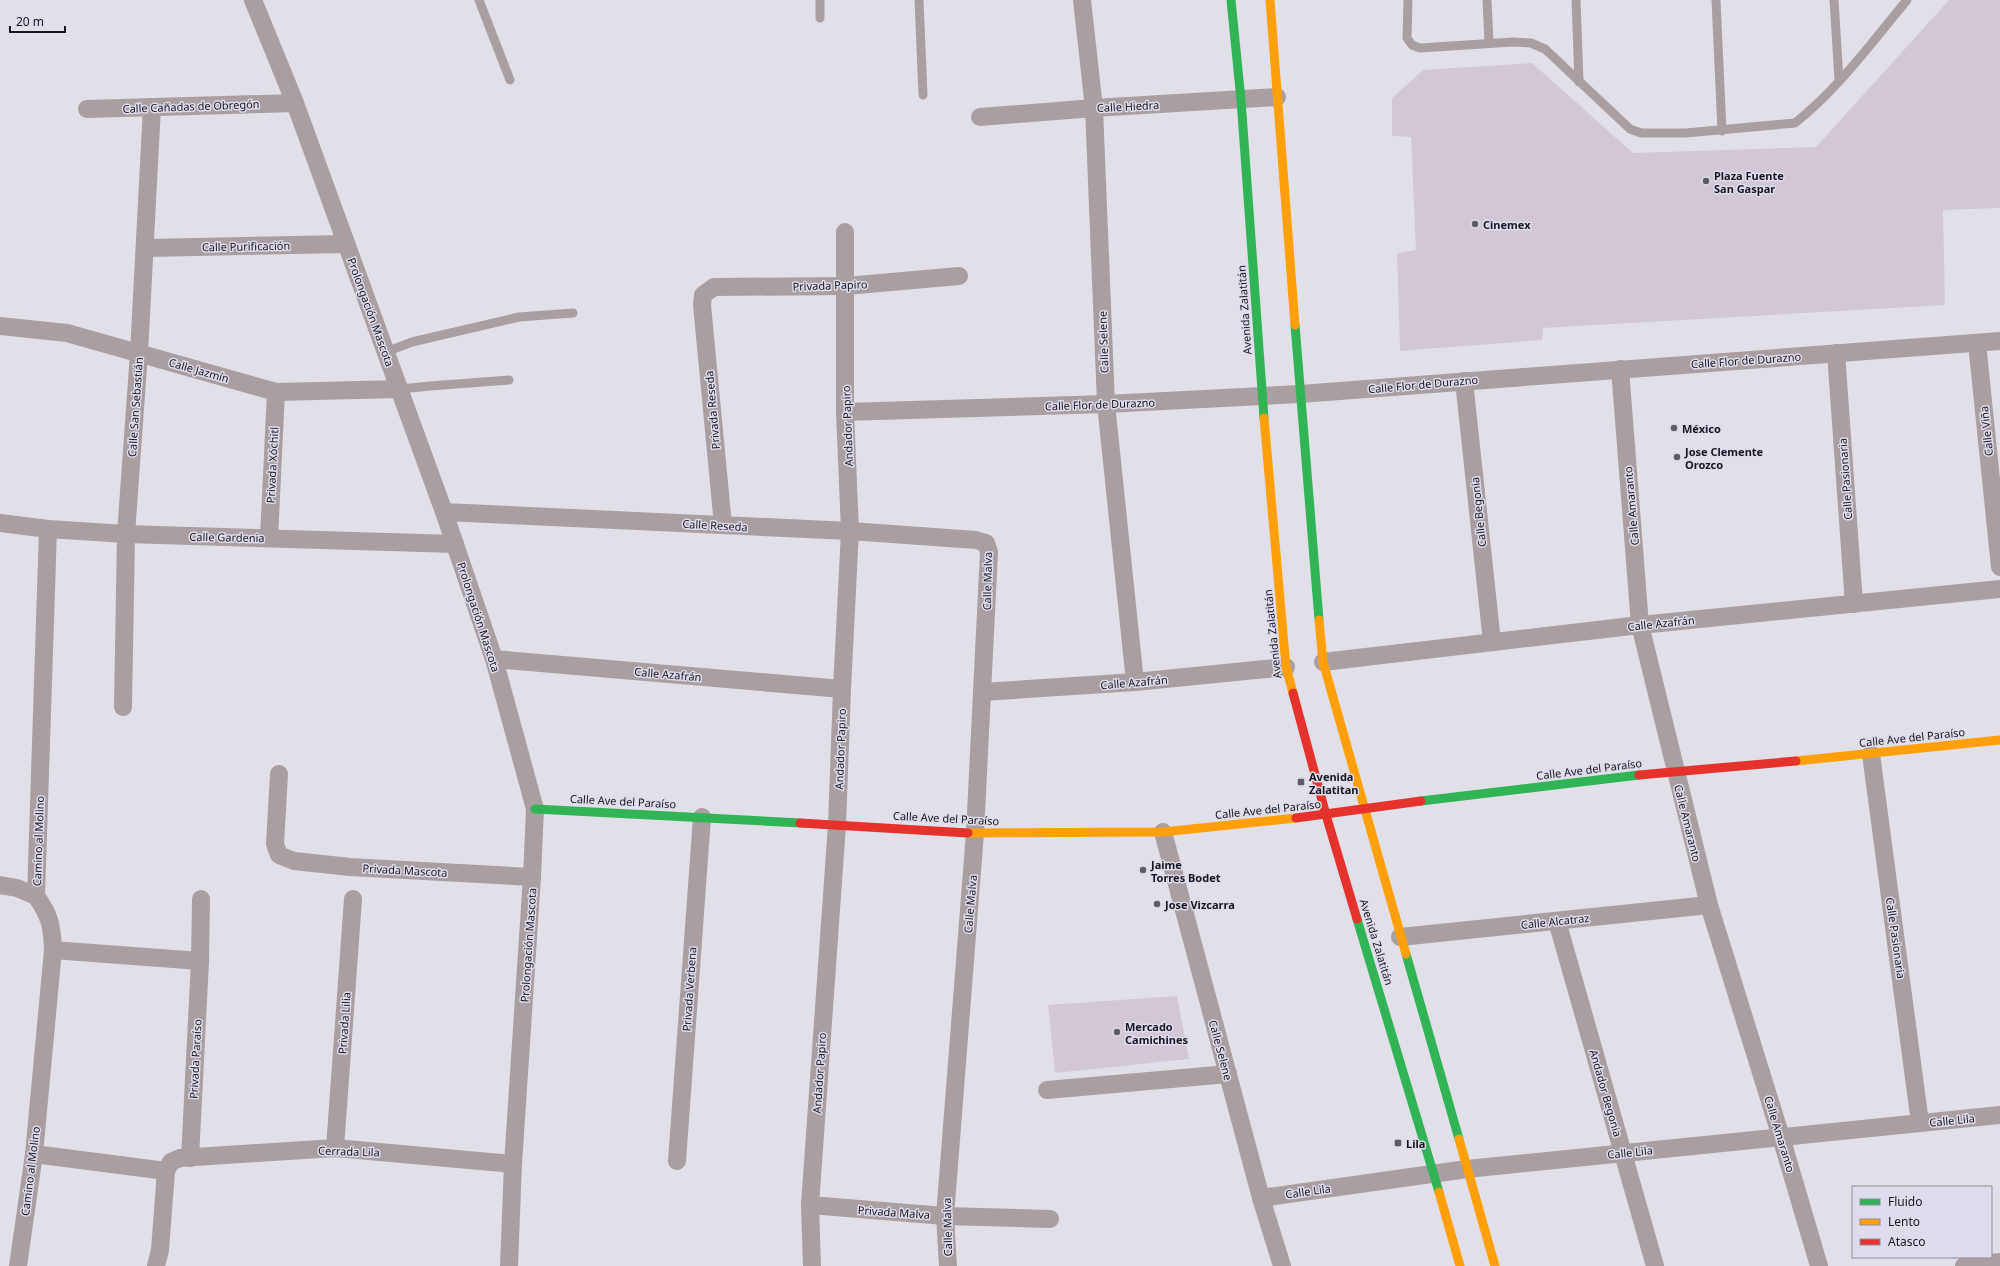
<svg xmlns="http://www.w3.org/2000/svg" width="2000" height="1266" font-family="'Noto Sans',sans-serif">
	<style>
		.building { fill: #d2c8d5 }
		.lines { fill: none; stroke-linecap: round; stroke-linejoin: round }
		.lane { stroke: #a99fa0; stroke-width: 9 }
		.street { stroke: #a99fa0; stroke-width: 18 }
		.fast { stroke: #30b455; stroke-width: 9 }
		.slow { stroke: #ff9f0a; stroke-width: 9 }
		.jam { stroke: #e5322d; stroke-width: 9 }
		.poi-dot { fill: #5e5d64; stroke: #dedcec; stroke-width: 1.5 }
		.labels { text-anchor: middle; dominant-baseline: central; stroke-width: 3; stroke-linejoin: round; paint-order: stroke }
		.street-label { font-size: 11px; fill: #18171d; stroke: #dedcec }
		.poi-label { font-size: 11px; font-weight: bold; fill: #18171d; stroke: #dedcec; text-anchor: start }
	</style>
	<rect width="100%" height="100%" fill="#e1e0e8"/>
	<g class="building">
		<path d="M1949,0H2000V208L1943,210L1945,305L1543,328L1542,340L1400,351L1397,253L1416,250L1411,137L1392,136V98L1423,70L1532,63L1633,153L1816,147Z"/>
		<path d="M1177,996L1189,1059L1055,1073L1048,1005Z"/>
	</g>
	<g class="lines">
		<g class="lane">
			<path d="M479,0L510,80"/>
			<path d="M820,0V18"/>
			<path d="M919,0L923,95"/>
			<path d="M1408,0L1407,38L1412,45L1420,48L1513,42L1531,43L1545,49L1630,129L1641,133H1686L1795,123C1838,89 1872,42 1907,0"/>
			<path d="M1487,0L1489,43"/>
			<path d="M1576,0L1579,82"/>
			<path d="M1716,0L1722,131"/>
			<path d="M1834,0L1839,80"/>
			<path d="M386,352L412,342L519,317L573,313"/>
			<path d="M400,389L430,386L509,380"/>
		</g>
		<g class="street">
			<path d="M253,0L295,103L444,512L494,659L535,809L532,877L513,1164L509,1266"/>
			<path d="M1082,0L1094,108L1106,404L1135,682"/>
			<path d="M87,109L295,103"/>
			<path d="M980,117L1094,108L1277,97"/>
			<path d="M146,248L346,244"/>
			<path d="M0,326L67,333L276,392L400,389"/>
			<path d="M1977,343L2000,567"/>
			<path d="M1836,353L1854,604"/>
			<path d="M1620,369L1640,625L1709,905L1781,1137L1819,1266"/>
			<path d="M1464,381L1492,642"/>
			<path d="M845,412L1106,404L1300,394L2000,341"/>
			<path d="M444,512L850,531L976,540L986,543L989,552L975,833L945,1216L948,1266"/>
			<path d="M0,523L48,529L126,534L455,544"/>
			<path d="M723,525L702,305L703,295L714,287L846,286L959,276"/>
			<path d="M269,538L276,392"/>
			<path d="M494,659L842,689"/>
			<path d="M1323,662L1640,625L2000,589"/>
			<path d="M983,692L1135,682L1286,667"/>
			<path d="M123,707L126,534L139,353L152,107"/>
			<path d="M1871,754L1920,1123"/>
			<path d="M279,774L275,844L279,855L294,861L350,867L532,877"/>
			<path d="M1163,832L1261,1198L1282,1266"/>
			<path d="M0,885L17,888L36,896"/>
			<path d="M1557,921L1655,1266"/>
			<path d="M1400,937L1709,905"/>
			<path d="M53,950L200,961"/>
			<path d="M1047,1090L1228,1074"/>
			<path d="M335,1148L353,899"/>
			<path d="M34,1154L166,1171L171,1162L180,1158L335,1148L513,1164"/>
			<path d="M190,1158L200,961L201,899"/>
			<path d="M677,1161L702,817"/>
			<path d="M1261,1198L1467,1169L2000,1115"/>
			<path d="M810,1205L945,1216L1050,1219"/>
			<path d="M18,1266L34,1154L53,950C52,925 50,916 36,896L48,529"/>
			<path d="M156,1266L160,1250L166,1171"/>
			<path d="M812,1266L810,1205L837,825L842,689L850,531L845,412V232"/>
			<path d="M1964,1266L2000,1262"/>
		</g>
		<g class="fast">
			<path d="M1231,0L1241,100L1264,418"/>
			<path d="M1295,325L1319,620"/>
			<path d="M1421,801L1639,775"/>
			<path d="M535,809L800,823"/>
			<path d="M1357,919L1439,1192"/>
			<path d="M1406,954L1459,1139"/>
		</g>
		<g class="slow">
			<path d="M1270,0L1295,325"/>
			<path d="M1264,418L1286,667L1293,693"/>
			<path d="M1319,620L1323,662L1406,954"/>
			<path d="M1796,761L2000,740"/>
			<path d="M968,833L1163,832L1296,818"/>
			<path d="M1459,1139L1495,1266"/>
			<path d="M1439,1192L1460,1266"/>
		</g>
		<g class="jam">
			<path d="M1293,693L1326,815L1357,919"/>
			<path d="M1639,775L1796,761"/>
			<path d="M1296,818L1421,801"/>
			<path d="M800,823L968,833"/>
		</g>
	</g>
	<g class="poi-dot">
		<circle cx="1706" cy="181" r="4"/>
		<circle cx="1475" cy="224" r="4"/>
		<circle cx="1674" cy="428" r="4"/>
		<circle cx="1677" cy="457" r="4"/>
		<rect x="1297" y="778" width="8" height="8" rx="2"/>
		<circle cx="1143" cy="870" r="4"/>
		<circle cx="1157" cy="904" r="4"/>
		<circle cx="1117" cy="1032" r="4"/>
		<rect x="1394" y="1139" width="8" height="8" rx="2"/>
	</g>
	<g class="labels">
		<g class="street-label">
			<text transform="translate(191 106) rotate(-2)">Calle Cañadas de Obregón</text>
			<text transform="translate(1128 106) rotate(-3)">Calle Hiedra</text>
			<text transform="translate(246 246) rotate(-1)">Calle Purificación</text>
			<text transform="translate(830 285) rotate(-2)">Privada Papiro</text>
			<text transform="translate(1244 310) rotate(-94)">Avenida Zalatitán</text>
			<text transform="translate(371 312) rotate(70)">Prolongación Mascota</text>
			<text transform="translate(1103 342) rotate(-92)">Calle Selene</text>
			<text transform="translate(1746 360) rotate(-4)">Calle Flor de Durazno</text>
			<text transform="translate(199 370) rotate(16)">Calle Jazmín</text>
			<text transform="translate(1423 384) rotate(-5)">Calle Flor de Durazno</text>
			<text transform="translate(1100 404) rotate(-2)">Calle Flor de Durazno</text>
			<text transform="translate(135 407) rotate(-86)">Calle San Sebastián</text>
			<text transform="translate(712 410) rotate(-95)">Privada Reseda</text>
			<text transform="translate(847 426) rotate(-92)">Andador Papiro</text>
			<text transform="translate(1986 431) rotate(-96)">Calle Viña</text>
			<text transform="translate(272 465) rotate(-87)">Privada Xóchitl</text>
			<text transform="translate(1845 479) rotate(-94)">Calle Pasionaria</text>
			<text transform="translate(1631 506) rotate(-95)">Calle Amaranto</text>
			<text transform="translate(1478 512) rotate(-96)">Calle Begonia</text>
			<text transform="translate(715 525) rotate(3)">Calle Reseda</text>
			<text transform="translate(227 537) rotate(1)">Calle Gardenia</text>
			<text transform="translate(987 581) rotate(-89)">Calle Malva</text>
			<text transform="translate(479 617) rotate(72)">Prolongación Mascota</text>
			<text transform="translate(1661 623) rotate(-6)">Calle Azafrán</text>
			<text transform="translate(1272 634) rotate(-96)">Avenida Zalatitán</text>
			<text transform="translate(668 674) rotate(5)">Calle Azafrán</text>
			<text transform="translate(1134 682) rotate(-5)">Calle Azafrán</text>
			<text transform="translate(1912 737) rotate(-6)">Calle Ave del Paraíso</text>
			<text transform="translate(840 749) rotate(-88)">Andador Papiro</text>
			<text transform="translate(1589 769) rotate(-7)">Calle Ave del Paraíso</text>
			<text transform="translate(623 801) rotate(3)">Calle Ave del Paraíso</text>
			<text transform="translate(1268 809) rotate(-6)">Calle Ave del Paraíso</text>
			<text transform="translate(946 818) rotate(3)">Calle Ave del Paraíso</text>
			<text transform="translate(1688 823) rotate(76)">Calle Amaranto</text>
			<text transform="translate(38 841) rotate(-88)">Camino al Molino</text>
			<text transform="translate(405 870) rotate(3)">Privada Mascota</text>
			<text transform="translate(970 904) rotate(-85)">Calle Malva</text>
			<text transform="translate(1555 921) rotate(-6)">Calle Alcatraz</text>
			<text transform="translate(1896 938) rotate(82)">Calle Pasionaria</text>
			<text transform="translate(1377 942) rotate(73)">Avenida Zalatitán</text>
			<text transform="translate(528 945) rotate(-86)">Prolongación Mascota</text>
			<text transform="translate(689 989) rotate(-86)">Privada Verbena</text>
			<text transform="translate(344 1023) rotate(-86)">Privada Lilia</text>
			<text transform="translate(1221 1050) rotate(75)">Calle Selene</text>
			<text transform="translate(195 1059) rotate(-87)">Privada Paraíso</text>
			<text transform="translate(819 1073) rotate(-86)">Andador Papiro</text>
			<text transform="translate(1606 1093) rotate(74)">Andador Begonia</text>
			<text transform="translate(1952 1120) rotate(-6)">Calle Lila</text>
			<text transform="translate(1780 1134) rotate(73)">Calle Amaranto</text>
			<text transform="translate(349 1151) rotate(2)">Cerrada Lila</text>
			<text transform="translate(1630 1152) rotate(-6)">Calle Lila</text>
			<text transform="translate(30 1171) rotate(-83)">Camino al Molino</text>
			<text transform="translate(1308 1191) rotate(-8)">Calle Lila</text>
			<text transform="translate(894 1212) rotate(4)">Privada Malva</text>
			<text transform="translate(947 1227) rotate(-91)">Calle Malva</text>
		</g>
		<g class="poi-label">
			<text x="1714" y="175">Plaza Fuente<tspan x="1714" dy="13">San Gaspar</tspan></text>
			<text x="1483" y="224">Cinemex</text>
			<text x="1682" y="428">México</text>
			<text x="1685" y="451">Jose Clemente<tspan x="1685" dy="13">Orozco</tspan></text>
			<text x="1309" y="776">Avenida<tspan x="1309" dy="13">Zalatitan</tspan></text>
			<text x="1151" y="864">Jaime<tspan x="1151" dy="13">Torres Bodet</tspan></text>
			<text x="1165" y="904">Jose Vizcarra</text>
			<text x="1125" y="1026">Mercado<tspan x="1125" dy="13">Camichines</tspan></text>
			<text x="1406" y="1143">Lila</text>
		</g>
	</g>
	<rect x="1852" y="1186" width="140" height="72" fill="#dedcec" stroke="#8f8d99"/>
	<rect x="1860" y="1199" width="20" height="6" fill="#30b455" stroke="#8f8d99"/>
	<text x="1888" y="1206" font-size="12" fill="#18171d">Fluido</text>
	<rect x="1860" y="1219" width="20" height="6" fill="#ff9f0a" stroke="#8f8d99"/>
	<text x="1888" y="1226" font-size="12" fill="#18171d">Lento</text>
	<rect x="1860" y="1239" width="20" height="6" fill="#e5322d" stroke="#8f8d99"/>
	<text x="1888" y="1246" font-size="12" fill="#18171d">Atasco</text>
	<path d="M10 26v6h55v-6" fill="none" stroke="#18171d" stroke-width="2"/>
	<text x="16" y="26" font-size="12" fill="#18171d" stroke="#dedcec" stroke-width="3" paint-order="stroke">20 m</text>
</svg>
